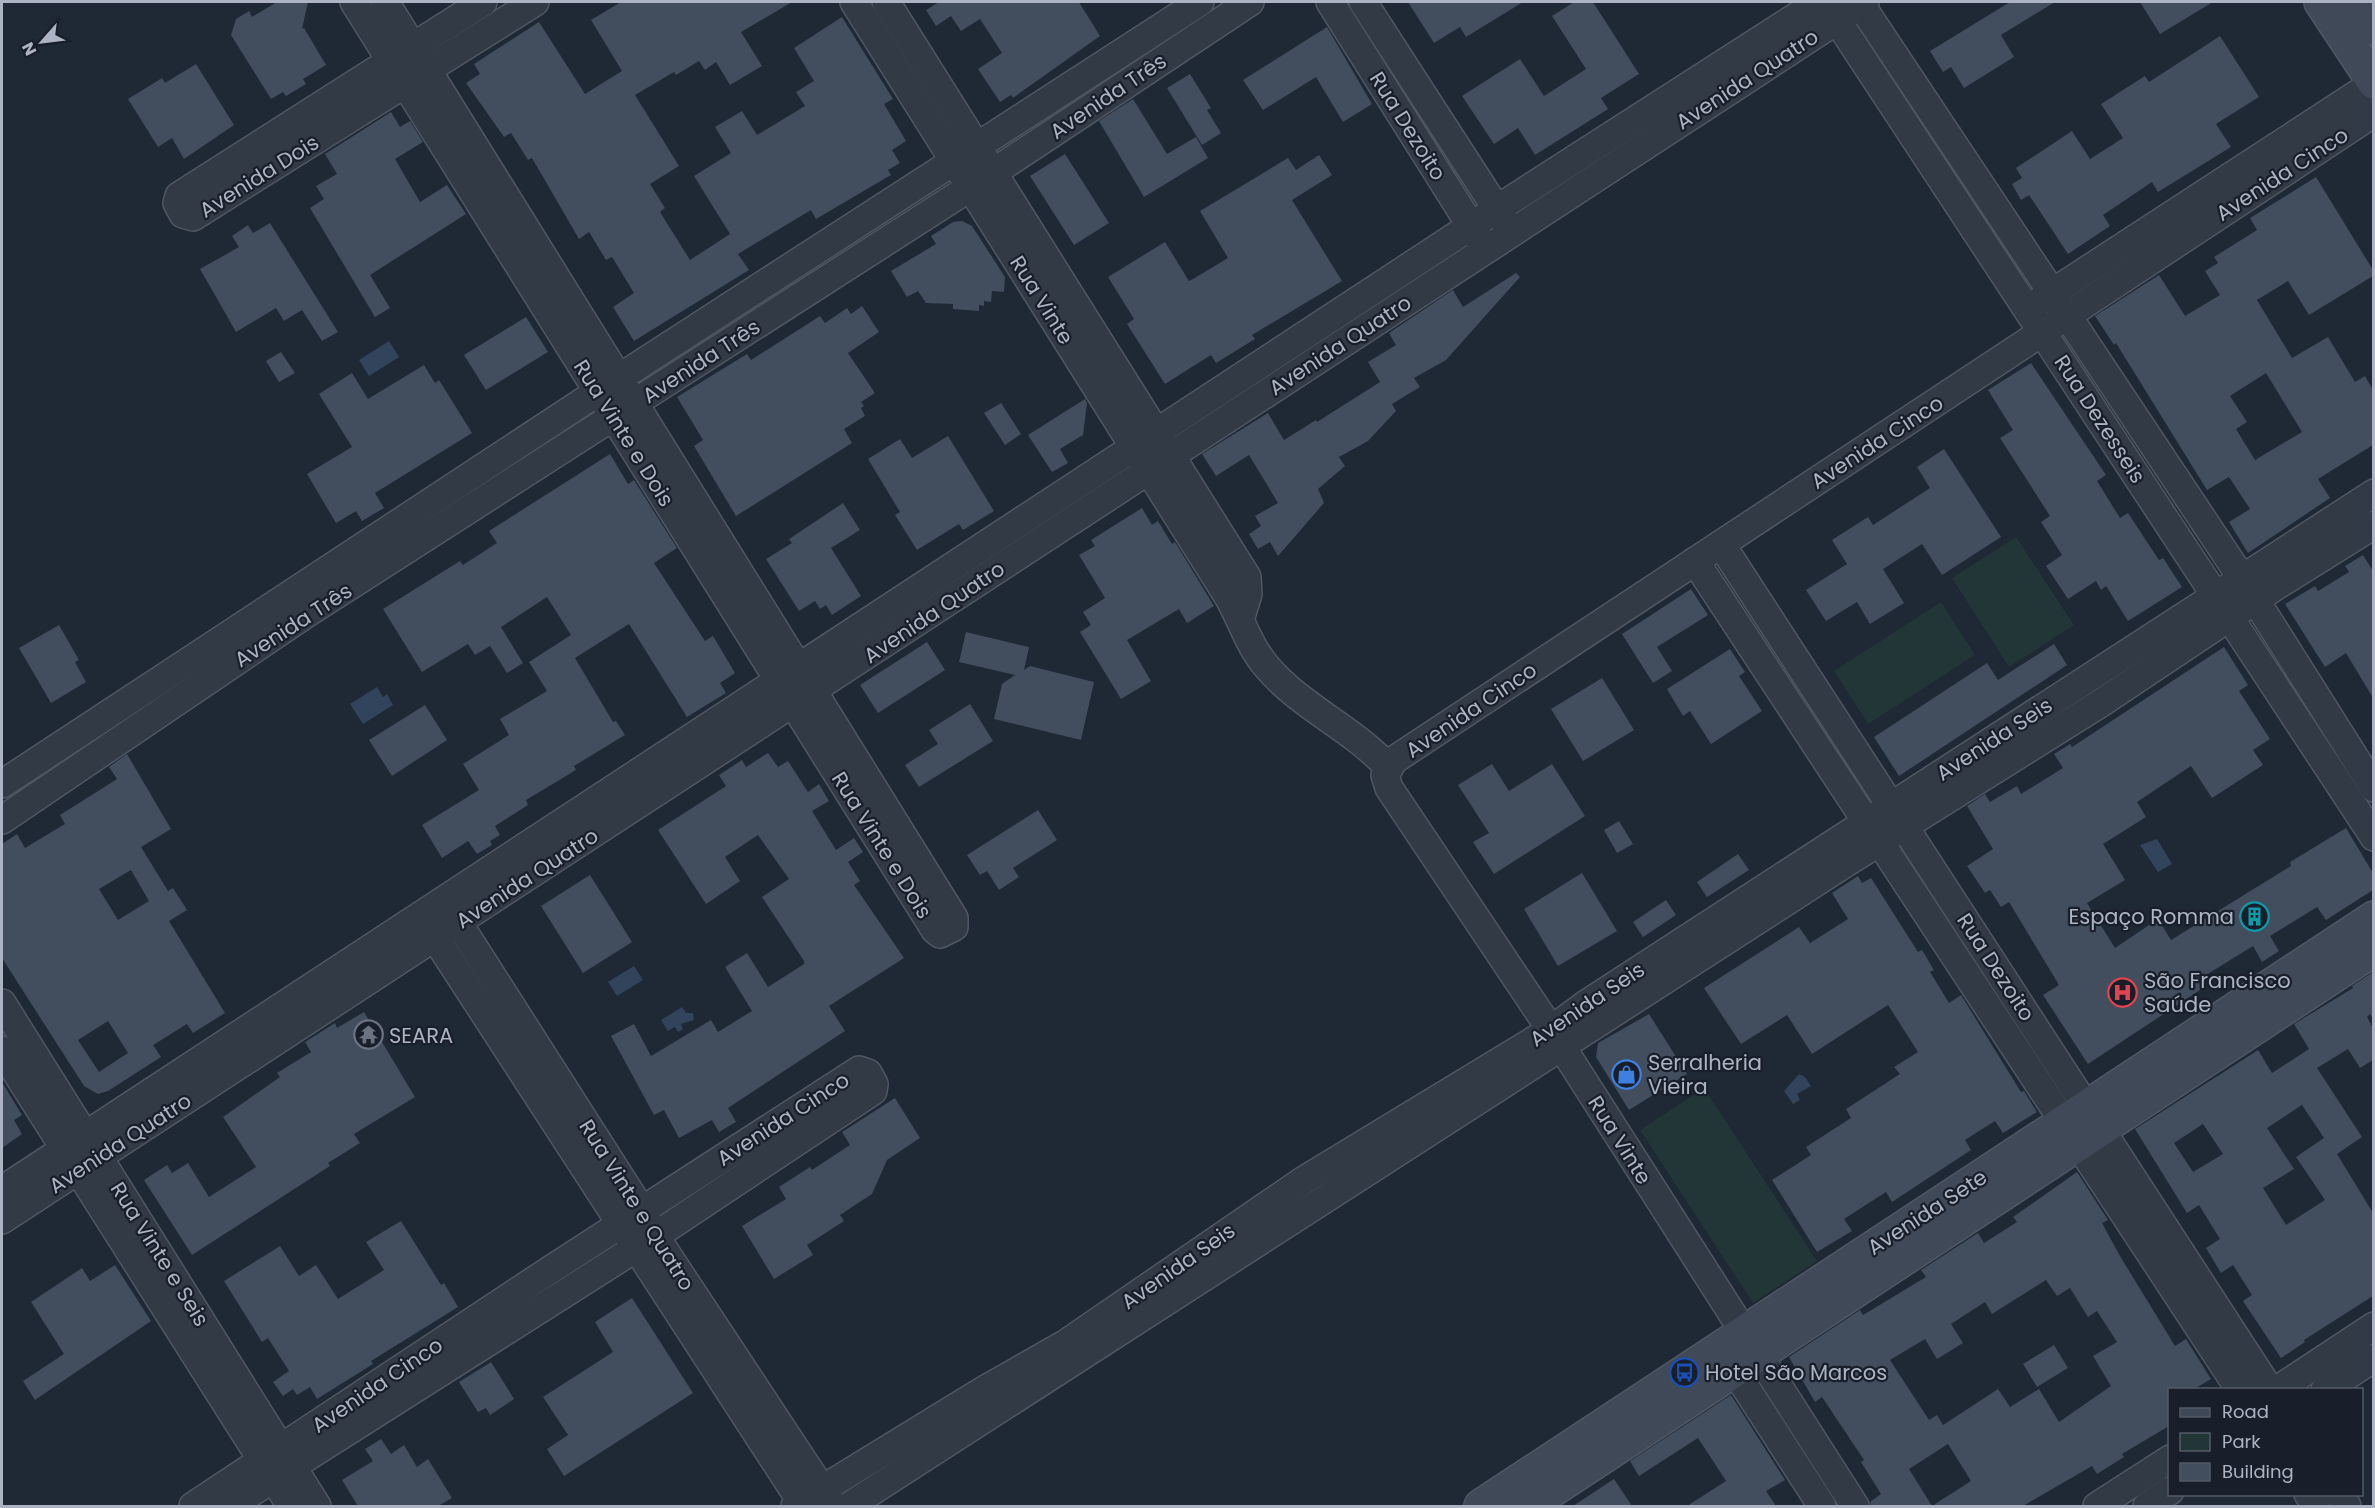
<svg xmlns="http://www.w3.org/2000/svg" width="2375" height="1508" font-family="Poppins,sans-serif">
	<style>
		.green { fill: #223537 }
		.water { fill: #32435c }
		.building { fill: #424d5d; fill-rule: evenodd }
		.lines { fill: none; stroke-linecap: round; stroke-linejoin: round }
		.street-casing { stroke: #505764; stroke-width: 30 }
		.secondary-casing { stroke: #505764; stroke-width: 36 }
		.street { stroke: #323a45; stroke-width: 27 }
		.secondary { stroke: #404958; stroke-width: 33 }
		.labels { text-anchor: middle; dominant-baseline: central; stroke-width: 4.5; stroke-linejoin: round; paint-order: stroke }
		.street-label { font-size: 21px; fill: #acb4c3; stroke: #181f2a }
		.poi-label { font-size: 21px; fill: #acb4c3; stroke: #181f2a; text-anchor: start }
	</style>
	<rect width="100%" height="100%" fill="#1f2835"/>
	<g class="green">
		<path d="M2016,537L2074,625L2009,667L1952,578Z"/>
		<path d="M1941,602L1975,655L1868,724L1834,671Z"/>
		<path d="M1704,1088L1817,1261L1753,1303L1640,1130Z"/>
	</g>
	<g class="water">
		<path d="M389,341L399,357L369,376L359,360Z"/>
		<path d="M377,687L383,697L387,694L393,705L363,724L350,704Z"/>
		<path d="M2157,839L2172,864L2158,872L2140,845Z"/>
		<path d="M634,966L643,980L617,996L608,982Z"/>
		<path d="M682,1007L686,1013H693L694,1020L681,1024L683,1029L678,1032L675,1027L668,1031L661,1020Z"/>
		<path d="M1799,1074L1805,1077L1811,1086L1797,1094L1800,1100L1793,1104L1784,1091Z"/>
	</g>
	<g class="building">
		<path d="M277,2H308L302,29L304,28L326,65L303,79L306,84L286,96L283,92L271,99L231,35L236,19L249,11L252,17Z"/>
		<path d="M621,2H792L741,32L762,66L730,85L716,62L705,70L699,61L676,75L674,72L635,95L679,166L650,184L665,208L660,212L690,260L730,234L694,176L731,153L715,127L742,111L757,135L805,106L796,92L814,81L794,48L842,17L893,99L884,104L906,141L892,150L900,163L888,170L891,175L816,219L811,210L738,254L749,270L634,341L613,307L634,293L612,257L606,260L589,232L579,239L532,158L528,160L511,133L504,137L466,83L480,74L474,64L539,22L585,94L622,71L591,20Z"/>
		<path d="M939,2H1079L1100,36L1013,98L1011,95L1000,102L978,69L1002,53L980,19L961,31L951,16L936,26L926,10Z"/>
		<path d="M1408,2H1523L1466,37L1460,27L1434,43Z"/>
		<path d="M1574,2H1593L1639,74L1601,98L1608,109L1535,155L1518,128L1494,144L1462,96L1520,59L1544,96L1586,69L1552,16Z"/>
		<path d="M2010,2H2055L2001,35L2014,57L1964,88L1951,67L1943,72L1930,51Z"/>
		<path d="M2140,2H2213L2160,34Z"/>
		<path d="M1327,27L1372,104L1343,122L1316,77L1263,110L1243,80Z"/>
		<path d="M2220,36L2259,97L2216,124L2231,147L2158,192L2152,182L2103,215L2110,226L2068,254L2029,195L2021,200L2012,184L2022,178L2016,168L2072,131L2090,159L2123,138L2101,104L2145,76L2149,82Z"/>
		<path d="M196,64L234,125L184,159L172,138L158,147L128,99L162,78L165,83Z"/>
		<path d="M1190,74L1211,108L1207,110L1221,133L1202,145L1167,88Z"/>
		<path d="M1133,99L1167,154L1196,137L1208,158L1144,197L1099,121Z"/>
		<path d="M391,112L400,127L410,121L423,142L395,159L420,202L447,185L466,214L370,275L390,308L375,317L310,208L324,199L316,186L337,174L325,154Z"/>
		<path d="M1065,154L1109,223L1074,245L1030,176Z"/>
		<path d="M1319,155L1332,175L1292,200L1342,281L1252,335L1255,339L1216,363L1211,355L1165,384L1127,324L1134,319L1108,277L1165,242L1189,281L1193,279L1228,258L1200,211L1288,158L1296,170Z"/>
		<path d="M2316,177L2373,270V276L2309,315L2288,281L2257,300L2292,358L2328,337L2355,382L2365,376L2373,390V445L2318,479L2330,498L2248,553L2229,522L2250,509L2229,477L2207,490L2116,343L2114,345L2095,316L2159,275L2185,316L2220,295L2205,271L2218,263L2214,257L2257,230L2250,218ZM2266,373L2302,432L2255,460L2236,429L2247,422L2230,396Z"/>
		<path d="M962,221L972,226L1005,277L1004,292L992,291L991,302L984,301V306L979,305V311L953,309V304L926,303L918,291L907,297L891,271L936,244L931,236L953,222Z"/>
		<path d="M270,223L338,332L322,341L302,310L284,321L276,308L236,332L200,269L239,247L232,236L248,225L253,233Z"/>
		<path d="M1516,273L1520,277L1446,360L1414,378L1420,387L1392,404L1396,411L1368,441L1339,457L1345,466L1318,489L1324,503L1278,556L1270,542L1258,549L1249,534L1261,526L1255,516L1278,503L1249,455L1216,476L1202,454L1268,413L1284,440L1316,420L1317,422L1380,382L1368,362L1396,345L1389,333L1453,290L1463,307Z"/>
		<path d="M862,306L879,332L848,353L875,393L861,402L864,406L861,408L865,416L844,429L852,443L736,516L694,446L703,440L677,397L747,354L751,360L820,316L825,323L847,308L851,314Z"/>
		<path d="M526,317L548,352L486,390L464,355Z"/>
		<path d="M281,352L295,373L279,382L266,361Z"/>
		<path d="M2031,363L2106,475L2097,481L2120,518L2128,513L2159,560L2163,558L2182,587L2128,621L2106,586L2101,590L2096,581L2068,599L2046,566L2062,555L2041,522L2050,516L2000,438L2013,430L1988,390Z"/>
		<path d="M424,365L435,383L439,380L472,433L375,493L384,508L362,521L356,511L336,523L307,474L352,447L319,394L352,373L368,399Z"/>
		<path d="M1085,399L1087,403L1083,435L1060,449L1068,463L1052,472L1028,435Z"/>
		<path d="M1001,403L1021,434L1005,445L984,413Z"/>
		<path d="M948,436L994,511L963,530L959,524L917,550L895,515L900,512L868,459L900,439L912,458Z"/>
		<path d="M1944,449L2001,537L1942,575L1922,544L1883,569L1904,603L1870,624L1857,602L1826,621L1806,590L1847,564L1832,540L1868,517L1873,525L1930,488L1917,467Z"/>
		<path d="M610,454L628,484L634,480L677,548L654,563L705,641L713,636L735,673L720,683L726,693L687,717L629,624L575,658L613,722L616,721L625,735L574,766L576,770L526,800L528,805L495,826L500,835L490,841L492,845L477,854L468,841L442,858L422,825L479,790L463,764L509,735L500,719L547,691L529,662L571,635L547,597L501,627L523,663L507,673L490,646L475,655L468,644L422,672L383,609L460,561L463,565L497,543L489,531Z"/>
		<path d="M843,503L860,530L831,548L861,596L832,615L826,605L820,609L815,601L799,611L766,559L792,543L789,539Z"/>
		<path d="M1142,508L1152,525L1158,521L1172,544L1175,542L1214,606L1187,623L1179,609L1127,640L1151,681L1121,699L1080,632L1091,625L1083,612L1105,598L1079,555L1095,546L1091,540Z"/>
		<path d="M2363,555L2373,571V698L2346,653L2325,667L2285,604L2315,586L2318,591L2349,572L2345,566Z"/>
		<path d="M1691,589L1708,615L1657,647L1672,671L1653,683L1622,634Z"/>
		<path d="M59,625L79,660L75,662L86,682L51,703L19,648Z"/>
		<path d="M966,632L1029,647L1024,670L1030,666L1094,682L1081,740L994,719L1002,684L1015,675L959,662Z"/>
		<path d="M927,642L945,670L878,713L860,685Z"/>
		<path d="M2054,644L2067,665L1899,776L1874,737L1987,663L1998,680Z"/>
		<path d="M2224,647L2248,685L2239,691L2270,739L2253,750L2263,765L2212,798L2191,766L2137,802L2146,817L2103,844L2125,880L2087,903L2115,948L2158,919L2171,940L2291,866L2290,862L2346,828L2373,873V890L2326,920L2317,907L2270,936L2279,951L2262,962L2253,946L2198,980L2203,988L2088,1064L2043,995L2059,985L2009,902L2001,907L1990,890L1985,893L1967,866L1993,849L1967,806L1985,794L1990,802L2017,786L2021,794L2063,768L2054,754L2070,744L2072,747Z"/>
		<path d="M1730,649L1745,672L1739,676L1762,711L1711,744L1690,711L1683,716L1667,689Z"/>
		<path d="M1602,678L1634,730L1583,761L1551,709Z"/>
		<path d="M970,704L993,741L919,787L905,765L938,744L929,730Z"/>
		<path d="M425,705L447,740L392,776L369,740Z"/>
		<path d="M768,753L778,767L788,761L808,792L819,784L829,801L812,811L836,850L854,838L863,852L848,862L860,881L854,885L904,958L829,1006L845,1031L728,1108L736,1122L719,1132L712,1120L679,1138L664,1110L654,1115L611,1036L634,1024L651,1056L711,1020L718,1032L752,1011L725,967L747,953L768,987L804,964V961L762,897L789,879L758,835L725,857L740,881L706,904L658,830L726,786L719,775L742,760L746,767Z"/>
		<path d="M127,754L171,829L141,847L168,891L173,888L187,910L169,921L225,1013L193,1033L187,1024L153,1045L161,1057L108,1091L98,1094L84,1086L2,958V844L17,834L25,848L65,824L60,815L117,779L109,767ZM131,870L149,901L118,920L99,889ZM108,1021L128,1053L99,1072L78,1040Z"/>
		<path d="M1492,764L1509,791L1552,764L1585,816L1494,874L1473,842L1489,833L1458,785Z"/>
		<path d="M1038,810L1057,840L1013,868L1019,877L999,890L987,871L980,875L967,855Z"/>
		<path d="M1619,821L1633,844L1617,853L1604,830Z"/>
		<path d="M1738,854L1749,870L1707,897L1697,882Z"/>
		<path d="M1582,873L1617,931L1558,966L1524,909Z"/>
		<path d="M590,875L632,942L583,973L541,906Z"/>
		<path d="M1858,876L1862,883L1871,878L1918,952L1922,950L1934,970L1930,972L1949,1003L1961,995L2021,1092L2024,1091L2037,1112L2003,1133L1995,1121L1965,1140L1971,1150L1892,1202L1886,1192L1844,1219L1852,1231L1817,1252L1772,1180L1811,1155L1806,1147L1851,1118L1846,1109L1900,1074L1894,1067L1918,1052L1888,1005L1812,1054L1787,1015L1741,1044L1704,988L1799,927L1810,943L1848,919L1832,893Z"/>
		<path d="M1666,900L1676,915L1643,937L1633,922Z"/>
		<path d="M2373,972V1019L2370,1014L2367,1017L2373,1028V1060L2360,1068L2348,1049L2317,1068L2362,1137L2337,1154L2373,1213V1296L2304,1340L2305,1342L2281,1358L2243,1301L2252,1295L2233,1265L2221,1273L2206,1248L2220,1239L2199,1205L2187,1213L2135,1129L2258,1050L2272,1073L2309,1049L2294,1024L2353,988L2352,986ZM2302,1105L2324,1138L2296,1157L2325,1200L2286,1225L2263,1188L2294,1169L2267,1128ZM2203,1124L2223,1154L2193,1172L2174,1143Z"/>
		<path d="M364,1012L415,1097L354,1134L360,1143L328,1163L330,1166L192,1255L144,1180L167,1165L172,1173L188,1163L209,1197L256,1167L223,1117L280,1077L277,1073L311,1052L305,1042L335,1023L337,1028Z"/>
		<path d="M1649,1014L1687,1074L1629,1110L1596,1057L1598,1043Z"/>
		<path d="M2,1082L22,1115L14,1120L22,1134L2,1148Z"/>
		<path d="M895,1098L920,1138L887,1160L872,1194L840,1215L844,1221L807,1245L813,1255L774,1279L742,1226L786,1199L779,1187L810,1167L812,1170L850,1145L842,1132Z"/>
		<path d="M2077,1172L2108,1220L2102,1223L2120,1256L2175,1346L2186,1339L2211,1379L2194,1389H2169V1426L2122,1454L2124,1457L2097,1474L2092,1466L2023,1506H1871L1870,1502L1881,1494L1861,1462L1864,1460L1822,1397L1815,1402L1789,1357L1860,1310L1863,1315L1926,1277L1921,1270L1978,1233L1984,1243L2017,1222L2013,1217ZM2046,1280L2057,1296L2070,1288L2088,1317L2097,1311L2117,1342L2093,1356L2111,1386L2059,1422L2039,1389L2010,1407L1998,1389L1943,1425L1937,1415L1929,1420L1890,1360L1925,1339L1937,1359L1963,1343L1951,1324L1985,1302L1992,1314ZM1948,1444L1971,1481L1932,1506L1909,1469Z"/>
		<path d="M401,1221L441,1285L444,1283L458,1307L371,1361L373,1364L317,1399L310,1387L297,1395L293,1389L283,1396L273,1382L289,1371L268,1338L262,1342L224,1281L280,1246L299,1276L316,1265L338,1299L384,1270L366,1242Z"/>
		<path d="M115,1265L151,1321L35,1400L23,1381L64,1354L31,1302L82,1268L90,1281Z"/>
		<path d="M632,1298L693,1393L564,1476L547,1449L568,1435L543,1397L613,1352L595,1322Z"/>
		<path d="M2054,1345L2068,1368L2037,1387L2023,1364Z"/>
		<path d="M491,1362L514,1399L490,1415L486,1408L478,1412L459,1382Z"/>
		<path d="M1731,1395L1785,1480L1766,1491L1776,1506H1687L1726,1481L1698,1438L1639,1476L1630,1461Z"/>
		<path d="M381,1439L391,1454L404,1445L417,1467L428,1459L452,1498L438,1506H358L342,1480L373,1461L365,1449Z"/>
		<path d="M1614,1479L1632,1506H1573Z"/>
	</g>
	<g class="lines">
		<defs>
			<g id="street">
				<path d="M354,2L935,930L940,934L954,927V918L385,2"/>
				<path d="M483,2L179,196L177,203L183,214L193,217L535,2"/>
				<path d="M854,2L1229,598C1242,621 1249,646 1267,667C1301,707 1352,728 1388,767"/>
				<path d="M886,2L1247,577L1248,594L1240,620"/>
				<path d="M1330,2L1481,242"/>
				<path d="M1363,2L1507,225"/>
				<path d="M1859,2L2241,577L2374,788"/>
				<path d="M1827,5L2374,837"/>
				<path d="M2038,302L2374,83"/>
				<path d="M1721,544L2270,1390"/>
				<path d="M1695,561L2240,1390"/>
				<path d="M2,784L619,378L1200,2"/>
				<path d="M2,820L303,616L994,172L1250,2"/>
				<path d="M450,910L642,1211L655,1236L831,1503"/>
				<path d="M425,922L804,1506"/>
				<path d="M2,1003L317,1506"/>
				<path d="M2,1050L291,1506"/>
				<path d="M2,1190L1497,209L1819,2"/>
				<path d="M2,1220L1865,2"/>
				<path d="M1724,1354L1822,1506"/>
				<path d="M2277,1390L2374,1326"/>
				<path d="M2325,1390L2374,1358"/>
				<path d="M2308,1494L2316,1506"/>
				<path d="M2339,1494L2347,1506"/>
				<path d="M193,1506L550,1270L859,1070L868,1073L874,1084L873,1091L655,1236L230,1506"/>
				<path d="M795,1506L984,1390L1065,1344L1304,1180L1551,1030L1586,1004L2374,493"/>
				<path d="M849,1506L1846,863L2101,703L2276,586L2374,525"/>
				<path d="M1855,1506L1551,1030L1389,788L1385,775L1394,760L2374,113"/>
				<path d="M2097,1506L2170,1459"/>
				<path d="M2147,1506L2170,1491"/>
			</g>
			<g id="secondary">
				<path d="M2321,2L2374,82"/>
				<path d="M2356,2L2374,28"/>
				<path d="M1481,1506L2374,918"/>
				<path d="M1528,1506L2374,949"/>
			</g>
		</defs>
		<use href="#street" class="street-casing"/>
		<use href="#secondary" class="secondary-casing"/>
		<use href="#street" class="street"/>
		<use href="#secondary" class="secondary"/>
	</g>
	<defs>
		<symbol id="building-ring" viewBox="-11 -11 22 22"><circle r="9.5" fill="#181f2a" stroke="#0f9aa8" stroke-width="1.5"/><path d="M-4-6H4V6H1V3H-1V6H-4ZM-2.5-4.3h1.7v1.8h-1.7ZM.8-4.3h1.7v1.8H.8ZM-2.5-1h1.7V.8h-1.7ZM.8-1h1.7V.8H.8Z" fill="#0f9aa8"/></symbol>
		<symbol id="hospital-ring" viewBox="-11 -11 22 22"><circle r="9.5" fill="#181f2a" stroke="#e0444e" stroke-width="1.5"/><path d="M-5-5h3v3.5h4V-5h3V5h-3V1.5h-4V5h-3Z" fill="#e0444e"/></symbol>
		<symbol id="temple-ring" viewBox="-11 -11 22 22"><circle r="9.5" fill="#181f2a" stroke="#6b7280" stroke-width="1.5"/><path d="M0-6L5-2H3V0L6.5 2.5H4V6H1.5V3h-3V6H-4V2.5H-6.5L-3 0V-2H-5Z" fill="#6b7280"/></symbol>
		<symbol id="shop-ring" viewBox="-11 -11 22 22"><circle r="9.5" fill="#181f2a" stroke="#3f7fe0" stroke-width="1.5"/><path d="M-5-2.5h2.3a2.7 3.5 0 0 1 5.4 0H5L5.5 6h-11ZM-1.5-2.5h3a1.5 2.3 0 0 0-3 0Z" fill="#3f7fe0"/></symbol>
		<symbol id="bus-ring" viewBox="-11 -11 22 22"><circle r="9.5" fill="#181f2a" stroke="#1a4fb4" stroke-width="1.5"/><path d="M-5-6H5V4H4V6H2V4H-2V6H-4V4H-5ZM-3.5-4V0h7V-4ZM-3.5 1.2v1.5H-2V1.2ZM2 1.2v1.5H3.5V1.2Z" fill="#1a4fb4"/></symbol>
	</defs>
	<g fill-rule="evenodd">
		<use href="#building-ring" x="2238" y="900" width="33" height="33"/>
		<use href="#hospital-ring" x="2106" y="976" width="33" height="33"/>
		<use href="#temple-ring" x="352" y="1018" width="33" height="33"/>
		<use href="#shop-ring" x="1610" y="1058" width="33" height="33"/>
		<use href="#bus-ring" x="1668" y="1356" width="33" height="33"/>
	</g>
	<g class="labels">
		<g class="street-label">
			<text transform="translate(1747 79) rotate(-33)">Avenida Quatro</text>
			<text transform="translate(1108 96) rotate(-34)">Avenida Três</text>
			<text transform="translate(1408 126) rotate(58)">Rua Dezoito</text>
			<text transform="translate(2282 174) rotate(-33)">Avenida Cinco</text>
			<text transform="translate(259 176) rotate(-32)">Avenida Dois</text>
			<text transform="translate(1042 300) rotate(58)">Rua Vinte</text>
			<text transform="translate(1340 345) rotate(-33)">Avenida Quatro</text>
			<text transform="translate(701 361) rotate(-33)">Avenida Três</text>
			<text transform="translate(2100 419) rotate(57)">Rua Dezesseis</text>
			<text transform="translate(624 433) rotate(58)">Rua Vinte e Dois</text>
			<text transform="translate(1877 442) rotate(-33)">Avenida Cinco</text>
			<text transform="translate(934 612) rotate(-34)">Avenida Quatro</text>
			<text transform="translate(293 625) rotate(-33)">Avenida Três</text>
			<text transform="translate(1471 710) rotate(-34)">Avenida Cinco</text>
			<text transform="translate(1994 739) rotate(-33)">Avenida Seis</text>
			<text transform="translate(882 845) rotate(58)">Rua Vinte e Dois</text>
			<text transform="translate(527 878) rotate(-33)">Avenida Quatro</text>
			<text transform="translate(1996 967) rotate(57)">Rua Dezoito</text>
			<text transform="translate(1587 1004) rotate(-34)">Avenida Seis</text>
			<text transform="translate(783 1119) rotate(-33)">Avenida Cinco</text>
			<text transform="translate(1620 1140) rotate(58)">Rua Vinte</text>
			<text transform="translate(120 1143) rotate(-33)">Avenida Quatro</text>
			<text transform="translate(637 1205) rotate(58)">Rua Vinte e Quatro</text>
			<text transform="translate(1927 1212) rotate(-33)">Avenida Sete</text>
			<text transform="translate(160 1254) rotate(58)">Rua Vinte e Seis</text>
			<text transform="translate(1178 1266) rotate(-35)">Avenida Seis</text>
			<text transform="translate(377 1385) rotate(-34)">Avenida Cinco</text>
		</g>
		<g class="poi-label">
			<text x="2234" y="916" text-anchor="end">Espaço Romma</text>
			<text x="2144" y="980">São Francisco<tspan x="2144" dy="24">Saúde</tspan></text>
			<text x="389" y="1035">SEARA</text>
			<text x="1648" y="1062">Serralheria<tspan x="1648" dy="24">Vieira</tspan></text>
			<text x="1705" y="1372">Hotel São Marcos</text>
		</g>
	</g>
	<rect width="2375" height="1508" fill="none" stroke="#acb4c3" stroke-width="6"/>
	<rect x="2168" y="1388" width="195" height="108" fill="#181f2a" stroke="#535b67" stroke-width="1.5"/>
	<rect x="2180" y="1408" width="30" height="9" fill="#404958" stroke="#535b67" stroke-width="1.5"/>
	<text x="2222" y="1418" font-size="18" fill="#acb4c3">Road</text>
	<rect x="2180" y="1433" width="30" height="18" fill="#223537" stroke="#535b67" stroke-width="1.5"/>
	<text x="2222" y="1448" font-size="18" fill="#acb4c3">Park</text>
	<rect x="2180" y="1463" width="30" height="18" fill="#424d5d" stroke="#535b67" stroke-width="1.5"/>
	<text x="2222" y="1478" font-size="18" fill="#acb4c3">Building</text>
	<g transform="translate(42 42) rotate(242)" stroke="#181f2a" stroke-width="4.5" paint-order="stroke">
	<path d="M0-4.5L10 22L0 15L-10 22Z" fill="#acb4c3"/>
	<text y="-9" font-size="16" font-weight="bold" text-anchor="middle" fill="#acb4c3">N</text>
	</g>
</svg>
